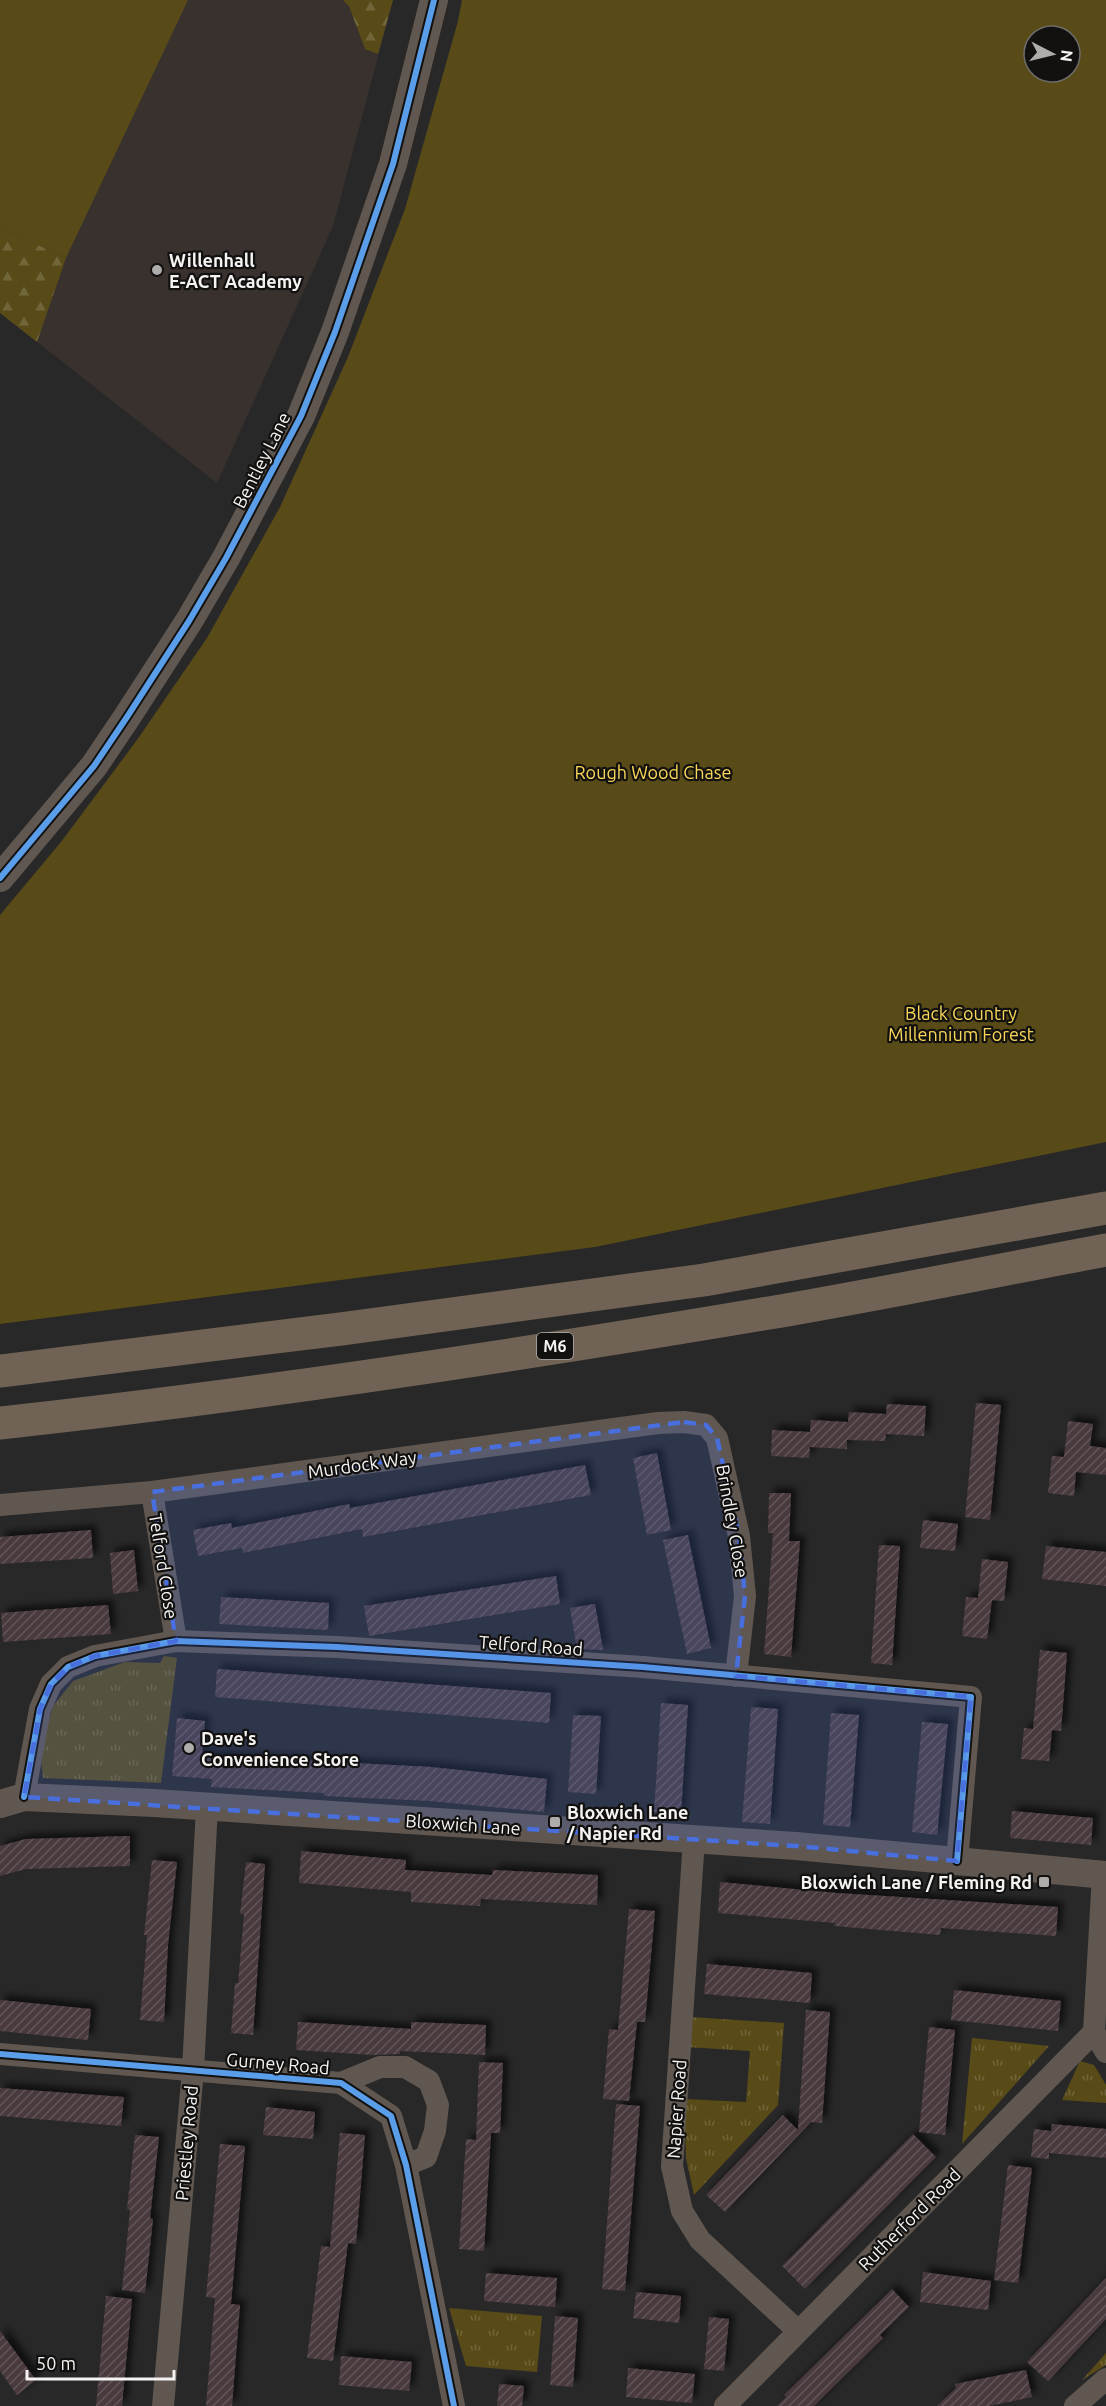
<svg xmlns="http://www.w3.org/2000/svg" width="1106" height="2406" font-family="Ubuntu,sans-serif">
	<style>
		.built { fill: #38312e }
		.grass { fill: url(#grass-tufts) }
		.forest { fill: url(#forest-firs) }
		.park { fill: #594b18; fill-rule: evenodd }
		.building { fill: url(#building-hatch); filter: url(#shadow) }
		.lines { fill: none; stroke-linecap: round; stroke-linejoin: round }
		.minor { stroke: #5f5750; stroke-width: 22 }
		.tertiary { stroke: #5f5750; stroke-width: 28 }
		.motorway { stroke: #706355; stroke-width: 33 }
		.cycleway-casing { stroke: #121110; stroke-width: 10 }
		.cycleway { stroke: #5a9eea; stroke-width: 6 }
		.marked { fill: #486fdd; fill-opacity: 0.2; stroke: #486fdd; stroke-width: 4.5; stroke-dasharray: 12 8; stroke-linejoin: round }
		.poi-dot { fill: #aeadac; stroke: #121110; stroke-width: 2 }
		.labels { text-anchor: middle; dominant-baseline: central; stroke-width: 4.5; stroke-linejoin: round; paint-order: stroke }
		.shield { fill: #121110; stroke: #b1b0af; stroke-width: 1.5 }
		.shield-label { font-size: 16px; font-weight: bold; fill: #f5f4f3 }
		.poi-label { font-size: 18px; font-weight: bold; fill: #f5f4f3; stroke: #121110; text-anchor: start }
		.street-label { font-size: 18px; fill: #f5f4f3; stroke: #121110 }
		.park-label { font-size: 18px; fill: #f9d758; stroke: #121110 }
	</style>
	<defs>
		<pattern id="grass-tufts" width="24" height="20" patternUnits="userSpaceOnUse" patternTransform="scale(1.5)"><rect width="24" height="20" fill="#594b18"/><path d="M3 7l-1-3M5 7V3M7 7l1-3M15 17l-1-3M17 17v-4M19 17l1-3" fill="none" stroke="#71663a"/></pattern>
		<pattern id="forest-firs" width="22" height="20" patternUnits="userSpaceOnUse" patternTransform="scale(1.5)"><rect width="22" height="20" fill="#594b18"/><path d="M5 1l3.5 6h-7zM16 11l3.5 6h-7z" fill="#71663a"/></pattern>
		<pattern id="building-hatch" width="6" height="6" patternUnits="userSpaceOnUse" patternTransform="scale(1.5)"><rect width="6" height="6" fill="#493a3d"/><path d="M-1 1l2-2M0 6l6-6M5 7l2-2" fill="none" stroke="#64575a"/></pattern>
		<filter id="shadow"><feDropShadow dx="5.5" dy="-5.5" stdDeviation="3" flood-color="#0009"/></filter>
	</defs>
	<rect width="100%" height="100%" fill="#292828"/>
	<path class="built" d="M0,0H393L333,226L217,483L0,313Z"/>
	<g class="grass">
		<path d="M164,1656L177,1658L161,1783L43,1778L40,1751L53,1706L73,1681L125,1662L160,1663Z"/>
		<path d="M690,2017L784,2023L778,2105L694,2195L686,2158L684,2099L746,2102L750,2051L687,2047Z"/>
		<path d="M972,2038L1049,2046L962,2144Z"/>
		<path d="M1080,2061L1094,2065L1106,2085V2103L1062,2100Z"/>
		<path d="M449,2308L542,2316L537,2372L466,2366Z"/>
		<path d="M1106,2353V2365L1082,2380Z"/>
	</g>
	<g class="forest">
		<path d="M343,0H393L378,54L365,49L349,6Z"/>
		<path d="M0,227L66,258L37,342L0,313Z"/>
	</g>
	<g class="park">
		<path d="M0,0H188L66,258L0,227Z"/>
		<path d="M462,0H1106V1142L595,1247L0,1324V915L61,842L137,740L207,638L280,507L348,357L405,209L458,21ZM1034,36H1070V72H1034Z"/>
	</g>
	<g class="building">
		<path d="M976,1403L1001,1405L990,1520L965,1517Z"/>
		<path d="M887,1404L926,1406L924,1436L886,1434L885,1441L847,1440V1449L810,1447L809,1458L771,1456L772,1430L810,1432L811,1420L848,1422L849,1412L886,1414Z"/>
		<path d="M1068,1421L1093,1424L1090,1446L1106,1448V1475L1076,1472L1074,1496L1048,1493L1052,1456L1064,1457Z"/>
		<path d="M657,1453L671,1530L647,1535L633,1458Z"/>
		<path d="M585,1465L591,1495L363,1537L362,1529L243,1553L242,1548L198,1556L193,1530L231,1523L232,1528L349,1504L350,1508Z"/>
		<path d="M769,1493H791L789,1541H800L791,1657L764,1654L773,1533H768Z"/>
		<path d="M923,1520L958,1524L955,1551L920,1548Z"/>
		<path d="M91,1530L93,1558L0,1564V1537Z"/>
		<path d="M688,1535L711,1648L687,1654L663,1540Z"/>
		<path d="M879,1545L900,1546L892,1665L871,1663Z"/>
		<path d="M1046,1546L1106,1552V1586L1042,1579Z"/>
		<path d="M134,1550L138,1591L113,1594L110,1553Z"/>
		<path d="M982,1559L1008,1562L1004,1601L979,1599L992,1600L987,1639L962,1636L966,1597L978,1598Z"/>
		<path d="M556,1576L560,1604L369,1636L364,1606Z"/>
		<path d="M221,1597L329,1603L328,1630L219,1624Z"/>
		<path d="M595,1604L603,1650L577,1649L570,1608Z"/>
		<path d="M108,1605L111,1634L3,1642L1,1613Z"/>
		<path d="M1040,1650L1067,1653L1061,1731L1052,1730L1049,1761L1021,1759L1024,1728L1033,1729Z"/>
		<path d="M217,1669L551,1693L549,1723L215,1697Z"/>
		<path d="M661,1703L688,1705L681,1813L654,1812Z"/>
		<path d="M751,1707L778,1709L770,1824L742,1822Z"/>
		<path d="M831,1713L859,1715L850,1827L823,1825Z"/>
		<path d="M573,1715L601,1716L596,1794L568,1792Z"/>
		<path d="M177,1718L205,1721L202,1755L431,1767L547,1779L544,1812L429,1801L324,1796V1793L211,1787L212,1779L172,1776Z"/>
		<path d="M922,1722L948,1724L937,1835L912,1832Z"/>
		<path d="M1012,1811L1093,1818L1091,1845L1010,1838Z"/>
		<path d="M130,1836V1866L26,1869L0,1876V1846L26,1839Z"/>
		<path d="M301,1851L406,1860L405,1870L492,1875L493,1870L598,1875L597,1905L481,1899L480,1906L411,1902V1892L299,1883Z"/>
		<path d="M152,1860L177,1862L168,1945L164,2022L140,2020L147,1935H144Z"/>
		<path d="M246,1862L265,1864L253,2035L231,2033L235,1983H238L244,1914H240Z"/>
		<path d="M720,1882L837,1893L1058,1907L1056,1936L941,1928L940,1935L834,1926L835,1923L718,1913Z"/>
		<path d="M629,1909L655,1911L645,2022H637L629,2101L603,2099L609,2029L618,2030Z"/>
		<path d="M707,1964L812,1973L810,2003L704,1994Z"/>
		<path d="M954,1990L1061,2001L1058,2031L951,2020Z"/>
		<path d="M0,2000L91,2009L88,2040L0,2031Z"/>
		<path d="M806,2010L830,2012L822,2123L811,2122L725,2212L706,2195L783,2115L798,2130Z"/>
		<path d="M298,2022L411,2029V2022L486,2025L485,2055L400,2051V2054L373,2055L296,2050Z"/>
		<path d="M929,2027L955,2030L945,2135L919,2132Z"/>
		<path d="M479,2062L503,2063L500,2133H491L484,2251L459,2249L466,2139L476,2140Z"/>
		<path d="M0,2088L124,2097L121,2126L0,2116Z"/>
		<path d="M616,2104L640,2106L625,2291L602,2289Z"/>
		<path d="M266,2107L315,2112L313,2139L263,2135Z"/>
		<path d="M1052,2124L1106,2129V2158L1049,2153V2159L1031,2157L1034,2129L1051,2131Z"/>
		<path d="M340,2133L365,2135L356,2244L348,2243L333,2361L307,2358L321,2246L330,2247Z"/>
		<path d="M913,2134L936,2157L805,2289L782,2266Z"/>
		<path d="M135,2135L159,2137L150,2218L153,2219L145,2293L122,2290L130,2210L127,2209Z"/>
		<path d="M220,2144L245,2146L231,2304L240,2305L232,2406H206L215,2298L206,2297Z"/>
		<path d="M1008,2165L1032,2168L1018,2283L994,2280Z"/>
		<path d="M923,2272L991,2281L988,2310L920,2302Z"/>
		<path d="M486,2273L557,2278L555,2307L484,2301Z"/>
		<path d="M1106,2278V2319L1048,2381L1027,2362Z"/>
		<path d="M892,2289L909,2307L880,2335L883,2338L814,2406H777L786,2397L784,2395Z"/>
		<path d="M636,2292L681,2296L679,2323L633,2318Z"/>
		<path d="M106,2296L132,2299L122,2406H96Z"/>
		<path d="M555,2316L578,2318L573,2387L550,2385Z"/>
		<path d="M709,2317L729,2319L724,2371L704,2369Z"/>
		<path d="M0,2331L36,2380L17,2395L0,2371Z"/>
		<path d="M341,2356L412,2362L409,2391L339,2385Z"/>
		<path d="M628,2368L695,2374L692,2403L626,2397Z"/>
		<path d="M1026,2370L1032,2397L989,2406H937L956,2388L955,2384Z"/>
		<path d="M499,2384L524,2386L522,2406H497Z"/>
	</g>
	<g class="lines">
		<g class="minor">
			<path d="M152,1492L176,1641"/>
			<path d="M0,1505L152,1492L658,1423L684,1422L706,1425L717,1438L739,1536L745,1596L736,1676"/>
			<path d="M24,1797L40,1709L51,1684L68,1667L95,1656L176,1641L337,1647L643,1667L971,1697L957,1861"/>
			<path d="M694,1839L672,2166L682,2211L700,2240L798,2331"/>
			<path d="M1103,1875L1094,2032L1106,2052"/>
			<path d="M0,2054L341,2083L391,2116L406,2165L454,2406"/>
			<path d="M341,2083L380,2067H405L429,2081L438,2105L435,2131L426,2157L406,2165"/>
			<path d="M163,2406L193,2070L207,1807"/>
			<path d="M725,2406L1094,2032"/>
			<path d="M1075,2406L1106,2379"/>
		</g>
		<g class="tertiary">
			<path d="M0,878L94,766L127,717L189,621L226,558L301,416L335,332L393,164L434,0"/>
			<path d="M0,1804L24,1797L154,1803L796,1846L1106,1875"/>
		</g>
		<g class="motorway">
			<path d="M0,1371L341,1329L704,1280L1106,1208"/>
			<path d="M0,1423C257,1395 514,1356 769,1313C881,1294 994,1271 1106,1250"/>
		</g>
		<defs>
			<g id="cycleway">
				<path d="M0,878L94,766L127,717L189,621L226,558L301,416L335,332L393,164L434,0"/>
				<path d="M24,1797L40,1709L51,1684L68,1667L95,1656L176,1641L337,1647L643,1667L971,1697L957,1861"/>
				<path d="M0,2054L341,2083L391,2116L406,2165L454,2406"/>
			</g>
		</defs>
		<use href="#cycleway" class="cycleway-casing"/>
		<use href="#cycleway" class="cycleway"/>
	</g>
	<path class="marked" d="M684,1422L706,1425L717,1438L739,1536L745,1596L736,1676L971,1697L957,1861L796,1846L24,1797L40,1709L51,1684L68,1667L95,1656L176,1641L152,1492Z"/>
	<g class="poi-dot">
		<circle cx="157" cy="270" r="6"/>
		<circle cx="189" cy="1748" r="6"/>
		<rect x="549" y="1816" width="12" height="12" rx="3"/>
		<rect x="1038" y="1876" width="12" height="12" rx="3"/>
	</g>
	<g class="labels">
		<rect class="shield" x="537" y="1333" width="36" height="26" rx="4.5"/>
		<g class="shield-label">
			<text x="555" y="1346">M6</text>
		</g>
		<g class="poi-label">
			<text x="169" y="260">Willenhall<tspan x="169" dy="21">E-ACT Academy</tspan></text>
			<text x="201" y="1738">Dave's<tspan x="201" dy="21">Convenience Store</tspan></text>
			<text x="567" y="1812">Bloxwich Lane<tspan x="567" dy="21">/ Napier Rd</tspan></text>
			<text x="1032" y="1882" text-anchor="end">Bloxwich Lane / Fleming Rd</text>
		</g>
		<g class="street-label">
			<text transform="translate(261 460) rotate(-63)">Bentley Lane</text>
			<text transform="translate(362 1464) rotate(-8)">Murdock Way</text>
			<text transform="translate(733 1521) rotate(80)">Brindley Close</text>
			<text transform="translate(164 1566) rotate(81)">Telford Close</text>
			<text transform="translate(531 1645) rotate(4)">Telford Road</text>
			<text transform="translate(463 1824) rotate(4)">Bloxwich Lane</text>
			<text transform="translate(278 2063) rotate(5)">Gurney Road</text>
			<text transform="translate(676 2109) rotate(-86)">Napier Road</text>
			<text transform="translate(186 2143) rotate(-85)">Priestley Road</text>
			<text transform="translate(909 2219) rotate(-45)">Rutherford Road</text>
		</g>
		<g class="park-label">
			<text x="653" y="772">Rough Wood Chase</text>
			<text x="961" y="1013">Black Country<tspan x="961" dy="21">Millennium Forest</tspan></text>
		</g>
	</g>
	<g transform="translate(1052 54) rotate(97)"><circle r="28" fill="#121110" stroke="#6d6c6b" stroke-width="1.5"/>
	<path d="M0-4.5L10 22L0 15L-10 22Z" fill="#aeadac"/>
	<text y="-9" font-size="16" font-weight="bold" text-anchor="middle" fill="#f5f4f3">N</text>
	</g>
	<path d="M27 2370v9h147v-9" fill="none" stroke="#f5f4f3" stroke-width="3"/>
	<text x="36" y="2370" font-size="18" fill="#f5f4f3" stroke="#121110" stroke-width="4.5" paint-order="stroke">50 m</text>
</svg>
